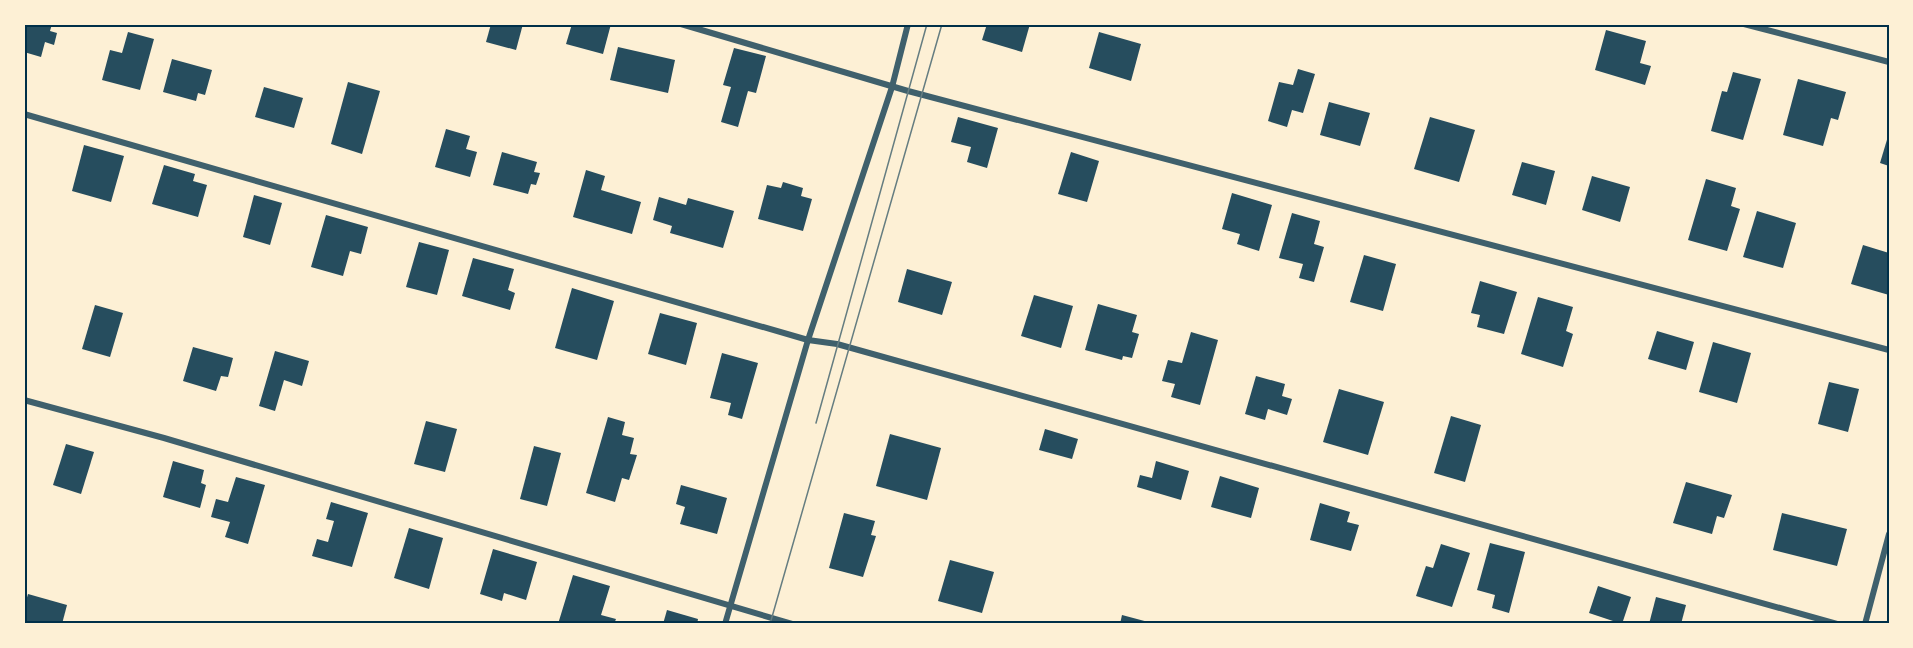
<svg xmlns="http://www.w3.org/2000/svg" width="1913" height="648" font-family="'DejaVu Sans',sans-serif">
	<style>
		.building { fill: #264d5e }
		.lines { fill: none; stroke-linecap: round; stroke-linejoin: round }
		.minor { stroke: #3f606c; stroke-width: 6 }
		.tram { stroke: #657d81; stroke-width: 1.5 }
		.neatline { fill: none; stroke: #003049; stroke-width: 2 }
	</style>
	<rect width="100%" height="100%" fill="#fdf0d5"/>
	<g class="building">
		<path d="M24,24H52L50,31L57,33L54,45L45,42L41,57L24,52Z"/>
		<path d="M491,24H523L516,50L486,42Z"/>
		<path d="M572,24H611L603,54L566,44Z"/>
		<path d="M987,24H1030L1022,52L982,40Z"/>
		<path d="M1606,30L1646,41L1640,63L1651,66L1645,85L1595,70Z"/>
		<path d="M128,32L154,39L140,90L102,80L110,50L122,53Z"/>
		<path d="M1099,32L1141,44L1131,81L1089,68Z"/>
		<path d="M618,47L675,60L668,93L610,80Z"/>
		<path d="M734,48L766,56L756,93L748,91L738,127L721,122L731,87L723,85Z"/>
		<path d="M172,59L212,70L205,95L198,93L196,101L163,92Z"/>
		<path d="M1298,69L1315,74L1303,113L1292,110L1287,127L1268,121L1279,82L1293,85Z"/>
		<path d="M1733,72L1761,79L1743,140L1711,131L1722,91L1727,92Z"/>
		<path d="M1798,79L1846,92L1838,120L1831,118L1823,146L1783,135Z"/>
		<path d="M348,82L380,91L362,154L331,144Z"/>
		<path d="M264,87L303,98L294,128L255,117Z"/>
		<path d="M1329,102L1370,113L1360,146L1320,135Z"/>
		<path d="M958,117L998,128L987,168L967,162L971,147L951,142Z"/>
		<path d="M1430,117L1475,130L1459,182L1414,169Z"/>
		<path d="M446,129L470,136L466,149L477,152L470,177L435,167Z"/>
		<path d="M1889,133V166L1880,163Z"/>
		<path d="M84,145L124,156L111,202L72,191Z"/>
		<path d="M502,152L537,162L534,172L540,173L536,185L531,184L528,194L493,185Z"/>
		<path d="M1071,152L1099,161L1087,202L1058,194Z"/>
		<path d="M1522,162L1555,171L1546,205L1512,195Z"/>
		<path d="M164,165L195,174L193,181L207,185L198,217L152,204Z"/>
		<path d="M586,170L605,176L601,190L641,202L632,234L573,217Z"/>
		<path d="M1592,176L1630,187L1620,222L1582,210Z"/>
		<path d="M1706,179L1736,188L1731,206L1740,209L1727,251L1688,240Z"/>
		<path d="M783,182L803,188L801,196L812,199L803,231L758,219L767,185L781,188Z"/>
		<path d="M1232,193L1272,205L1259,251L1237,244L1240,234L1222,229Z"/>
		<path d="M254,195L282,203L270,245L243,237Z"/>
		<path d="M659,197L686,205L688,198L734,211L723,248L670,233L672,226L653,220Z"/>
		<path d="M1757,211L1796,223L1783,268L1743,257Z"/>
		<path d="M1292,213L1320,221L1314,244L1324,247L1314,282L1299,278L1303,264L1279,258Z"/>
		<path d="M326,215L368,227L361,254L350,251L343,276L311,267Z"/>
		<path d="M419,242L449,250L437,295L406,287Z"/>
		<path d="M1863,245L1889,253V295L1851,284Z"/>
		<path d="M1364,255L1396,264L1383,311L1350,302Z"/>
		<path d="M473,258L514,269L508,290L515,293L510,310L462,296Z"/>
		<path d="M907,269L952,282L942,315L898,302Z"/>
		<path d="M1480,281L1517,292L1504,334L1477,327L1480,315L1471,313Z"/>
		<path d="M572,288L614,301L597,360L555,348Z"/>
		<path d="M1034,295L1073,306L1061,348L1021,336Z"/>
		<path d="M1538,297L1573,307L1566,331L1573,334L1563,367L1521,354Z"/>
		<path d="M1098,304L1137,315L1132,332L1139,334L1132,358L1123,356L1122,360L1085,350Z"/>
		<path d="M95,305L123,313L110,357L82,349Z"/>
		<path d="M660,313L697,323L686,365L648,354Z"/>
		<path d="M1657,331L1694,342L1686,370L1648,359Z"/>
		<path d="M1191,332L1218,340L1200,405L1171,397L1175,384L1162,381L1168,360L1182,363Z"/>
		<path d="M1713,342L1751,353L1737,403L1699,392Z"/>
		<path d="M193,347L233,358L228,377L221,376L216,391L183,381Z"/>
		<path d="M275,351L309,361L302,386L284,380L275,411L259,406Z"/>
		<path d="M722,353L758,363L742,419L728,415L731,403L710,398Z"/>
		<path d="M1256,376L1285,384L1282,396L1292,399L1287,415L1268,409L1265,420L1245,414Z"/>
		<path d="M1829,382L1859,389L1848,432L1818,424Z"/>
		<path d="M1339,389L1384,402L1368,455L1323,442Z"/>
		<path d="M1451,416L1481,425L1465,482L1434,473Z"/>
		<path d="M608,417L625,422L622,435L634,438L630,454L637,455L629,480L622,478L615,502L586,493Z"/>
		<path d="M426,421L457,429L445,472L414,464Z"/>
		<path d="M1045,429L1078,439L1072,459L1039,450Z"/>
		<path d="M890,434L941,448L927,500L876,486Z"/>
		<path d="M66,444L94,452L81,494L53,485Z"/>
		<path d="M534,446L561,453L547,506L520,499Z"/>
		<path d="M173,461L204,470L201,483L206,485L200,508L163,497Z"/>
		<path d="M1156,461L1189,471L1181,500L1137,487L1140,475L1152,478Z"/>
		<path d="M1220,476L1259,488L1251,518L1211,507Z"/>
		<path d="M236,477L265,485L248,544L225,537L230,522L211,517L216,499L228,502Z"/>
		<path d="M1686,482L1732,495L1724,518L1717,516L1712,534L1673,523Z"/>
		<path d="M681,485L727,498L717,534L680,524L685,507L676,504Z"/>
		<path d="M331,502L368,513L352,567L312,556L317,539L328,542L334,521L326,519Z"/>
		<path d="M1320,503L1350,512L1347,522L1359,525L1351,551L1310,540Z"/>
		<path d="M844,513L875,521L871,535L876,536L863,577L829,568Z"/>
		<path d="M1782,513L1847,529L1837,566L1773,550Z"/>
		<path d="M409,528L443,538L429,589L394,578Z"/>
		<path d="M1490,543L1525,552L1509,613L1492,608L1495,595L1477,590Z"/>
		<path d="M1441,544L1470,553L1452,607L1416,596L1426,566L1433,568Z"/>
		<path d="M493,549L537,562L526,600L504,593L502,601L480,594Z"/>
		<path d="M950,560L994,572L982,613L938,601Z"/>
		<path d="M573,575L610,586L601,615L616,619L614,624H558Z"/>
		<path d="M1598,586L1631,597L1622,624L1589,613Z"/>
		<path d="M28,594L67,605L62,624H24V608Z"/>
		<path d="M1656,597L1686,605L1681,624H1649Z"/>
		<path d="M667,610L698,619L697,624H663Z"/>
		<path d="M1122,615L1152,623V624H1120Z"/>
	</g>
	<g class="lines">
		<g class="minor">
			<path d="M681,24L908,91L1889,350"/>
			<path d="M1744,24L1889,62"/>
			<path d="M24,114L808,340L837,344L1837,624"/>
			<path d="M24,400L164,438L792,624"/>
			<path d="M725,624L808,340L892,87L908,24"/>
			<path d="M1865,624L1889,534"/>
		</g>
		<g class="tram">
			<path d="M816,423L927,24"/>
			<path d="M770,624L942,24"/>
		</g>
	</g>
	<rect width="1913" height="648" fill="none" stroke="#fdf0d5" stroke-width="51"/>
	<rect x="26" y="26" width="1862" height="596" class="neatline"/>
</svg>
